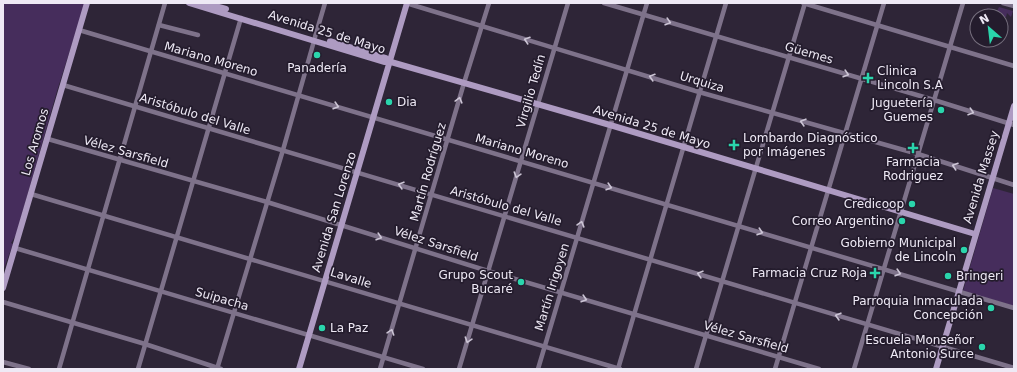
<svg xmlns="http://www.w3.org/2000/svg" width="1017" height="372" font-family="'DejaVu Sans',sans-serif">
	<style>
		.green { fill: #462d5c }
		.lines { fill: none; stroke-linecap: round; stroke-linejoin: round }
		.street { stroke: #7e728a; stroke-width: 4.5 }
		.secondary { stroke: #ae9bc2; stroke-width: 6 }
		.oneway { stroke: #ccc5d5 }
		.poi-dot { fill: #2ad5ac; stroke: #241c2d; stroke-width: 1.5 }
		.labels { text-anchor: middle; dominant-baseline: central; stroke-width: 3.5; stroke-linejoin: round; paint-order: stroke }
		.street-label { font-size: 12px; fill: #eee9f5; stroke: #241c2d }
		.poi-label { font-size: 12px; fill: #eee9f5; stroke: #241c2d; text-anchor: end }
	</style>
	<rect width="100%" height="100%" fill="#2e2537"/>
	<g class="green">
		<path d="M3,3H85L57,91L16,235L11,243L13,244L3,271Z"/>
		<path d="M999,7L1013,11L1011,17L1007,13L1006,17L984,16L987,8L997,11Z"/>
		<path d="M993,188L1014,194V306L963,291Z"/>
	</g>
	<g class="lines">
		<g class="street">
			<path d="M406,3L699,92L918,154L1014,185"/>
			<path d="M604,3L934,100L1014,125"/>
			<path d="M803,3L1014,66"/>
			<path d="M1003,3L1014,6"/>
			<path d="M159,25L198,35"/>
			<path d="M79,30L1014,308"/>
			<path d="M315,37L325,3"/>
			<path d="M63,85L1014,368"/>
			<path d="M48,139L267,202L488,271L819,369"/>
			<path d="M31,194L620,369"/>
			<path d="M15,248L423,369"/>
			<path d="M3,302L145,344L221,369"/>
			<path d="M3,362L29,369"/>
			<path d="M59,369L165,3"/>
			<path d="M138,369L241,18"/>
			<path d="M217,369L283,150L314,41"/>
			<path d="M380,369L464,83L489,3"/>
			<path d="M459,369L568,3"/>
			<path d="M538,369L647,3"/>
			<path d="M618,369L726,3"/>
			<path d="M696,369L805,3"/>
			<path d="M775,369L884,3"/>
			<path d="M854,369L963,3"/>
		</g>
		<g class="secondary">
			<path d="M189,3L384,62H391L610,125L975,234"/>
			<path d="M204,3L226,9"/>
			<path d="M330,41L386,58L391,62"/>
			<path d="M3,288L87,3"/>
			<path d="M299,369L407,3"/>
			<path d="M936,369L1014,106"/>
		</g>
	</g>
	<defs><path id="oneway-chevron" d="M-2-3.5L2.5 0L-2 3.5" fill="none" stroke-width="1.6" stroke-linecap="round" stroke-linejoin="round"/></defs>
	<g class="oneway">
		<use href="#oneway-chevron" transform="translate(668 22) rotate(17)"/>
		<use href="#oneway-chevron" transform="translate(527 40) rotate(-162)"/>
		<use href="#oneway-chevron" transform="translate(846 74) rotate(17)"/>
		<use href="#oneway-chevron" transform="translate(652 77) rotate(-163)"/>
		<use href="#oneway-chevron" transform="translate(459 100) rotate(-75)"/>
		<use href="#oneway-chevron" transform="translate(336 106) rotate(17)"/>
		<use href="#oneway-chevron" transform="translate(971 112) rotate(18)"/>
		<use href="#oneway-chevron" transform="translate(803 122) rotate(-164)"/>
		<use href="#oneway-chevron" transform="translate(955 166) rotate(-162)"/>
		<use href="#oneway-chevron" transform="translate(517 175) rotate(107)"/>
		<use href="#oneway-chevron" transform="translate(401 185) rotate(-164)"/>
		<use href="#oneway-chevron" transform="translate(609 187) rotate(17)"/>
		<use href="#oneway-chevron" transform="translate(581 224) rotate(-74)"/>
		<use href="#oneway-chevron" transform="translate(760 232) rotate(18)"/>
		<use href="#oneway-chevron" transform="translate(379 237) rotate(17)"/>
		<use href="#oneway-chevron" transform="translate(898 273) rotate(17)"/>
		<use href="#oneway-chevron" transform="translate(700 274) rotate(-164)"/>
		<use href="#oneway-chevron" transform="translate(584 299) rotate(17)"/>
		<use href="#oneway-chevron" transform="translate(838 316) rotate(-164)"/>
		<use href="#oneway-chevron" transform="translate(391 332) rotate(-72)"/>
		<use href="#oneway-chevron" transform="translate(468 340) rotate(108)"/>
	</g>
	<g class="poi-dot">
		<circle cx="317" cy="55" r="4"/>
		<path d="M866 72h4v4h4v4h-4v4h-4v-4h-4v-4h4z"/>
		<circle cx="389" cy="102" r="4"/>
		<circle cx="941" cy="110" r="4"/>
		<path d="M732 139h4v4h4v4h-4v4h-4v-4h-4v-4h4z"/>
		<path d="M911 142h4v4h4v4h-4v4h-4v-4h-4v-4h4z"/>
		<circle cx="912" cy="204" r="4"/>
		<circle cx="902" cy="221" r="4"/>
		<circle cx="964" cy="250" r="4"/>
		<path d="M873 267h4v4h4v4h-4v4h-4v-4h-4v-4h4z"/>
		<circle cx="948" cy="276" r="4"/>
		<circle cx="521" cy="282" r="4"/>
		<circle cx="991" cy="308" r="4"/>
		<circle cx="322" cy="328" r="4"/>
		<circle cx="982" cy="347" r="4"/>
	</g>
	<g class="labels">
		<g class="street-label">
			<text transform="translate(327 32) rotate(17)">Avenida 25 de Mayo</text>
			<text transform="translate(809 53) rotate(16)">Güemes</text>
			<text transform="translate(211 59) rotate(16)">Mariano Moreno</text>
			<text transform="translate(702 82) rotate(17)">Urquiza</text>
			<text transform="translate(531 91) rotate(-74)">Virgilio Tedín</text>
			<text transform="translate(195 114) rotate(17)">Aristóbulo del Valle</text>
			<text transform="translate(652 127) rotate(17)">Avenida 25 de Mayo</text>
			<text transform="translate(35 142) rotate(-74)">Los Aromos</text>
			<text transform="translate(522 151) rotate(16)">Mariano Moreno</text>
			<text transform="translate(126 152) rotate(16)">Vélez Sarsfield</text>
			<text transform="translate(428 172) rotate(-74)">Martín Rodríguez</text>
			<text transform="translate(981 177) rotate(-73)">Avenida Massey</text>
			<text transform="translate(506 206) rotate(16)">Aristóbulo del Valle</text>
			<text transform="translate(334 212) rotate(-73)">Avenida San Lorenzo</text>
			<text transform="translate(436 244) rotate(18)">Vélez Sarsfield</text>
			<text transform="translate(351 278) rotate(17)">Lavalle</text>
			<text transform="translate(552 287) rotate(-73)">Martín Irigoyen</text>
			<text transform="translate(222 299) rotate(16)">Suipacha</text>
			<text transform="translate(746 337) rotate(16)">Vélez Sarsfield</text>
		</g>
		<g class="poi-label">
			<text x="317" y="68" text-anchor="middle">Panadería</text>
			<text x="877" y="71" text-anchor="start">Clinica<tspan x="877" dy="14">Lincoln S.A</tspan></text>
			<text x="397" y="102" text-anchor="start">Dia</text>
			<text x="933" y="103">Juguetería<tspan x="933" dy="14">Guemes</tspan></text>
			<text x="743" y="138" text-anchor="start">Lombardo Diagnóstico<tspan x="743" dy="14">por Imágenes</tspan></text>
			<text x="913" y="162" text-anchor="middle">Farmacia<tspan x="913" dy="14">Rodriguez</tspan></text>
			<text x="904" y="204">Credicoop</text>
			<text x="894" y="221">Correo Argentino</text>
			<text x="956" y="243">Gobierno Municipal<tspan x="956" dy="14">de Lincoln</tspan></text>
			<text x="867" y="273">Farmacia Cruz Roja</text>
			<text x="513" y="275">Grupo Scout<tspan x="513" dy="14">Bucaré</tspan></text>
			<text x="956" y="276" text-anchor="start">Bringeri</text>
			<text x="983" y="301">Parroquia Inmaculada<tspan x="983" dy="14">Concepción</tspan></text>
			<text x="330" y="328" text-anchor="start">La Paz</text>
			<text x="974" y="340">Escuela Monseñor<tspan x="974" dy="14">Antonio Surce</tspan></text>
		</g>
	</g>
	<rect width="1017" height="372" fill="none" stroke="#eee9f5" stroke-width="8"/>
	<g transform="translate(989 28) rotate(332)"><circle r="19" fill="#241c2d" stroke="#756e7d"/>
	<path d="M0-3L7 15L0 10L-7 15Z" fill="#2ad5ac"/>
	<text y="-6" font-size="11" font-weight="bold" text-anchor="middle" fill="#eee9f5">N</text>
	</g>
</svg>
